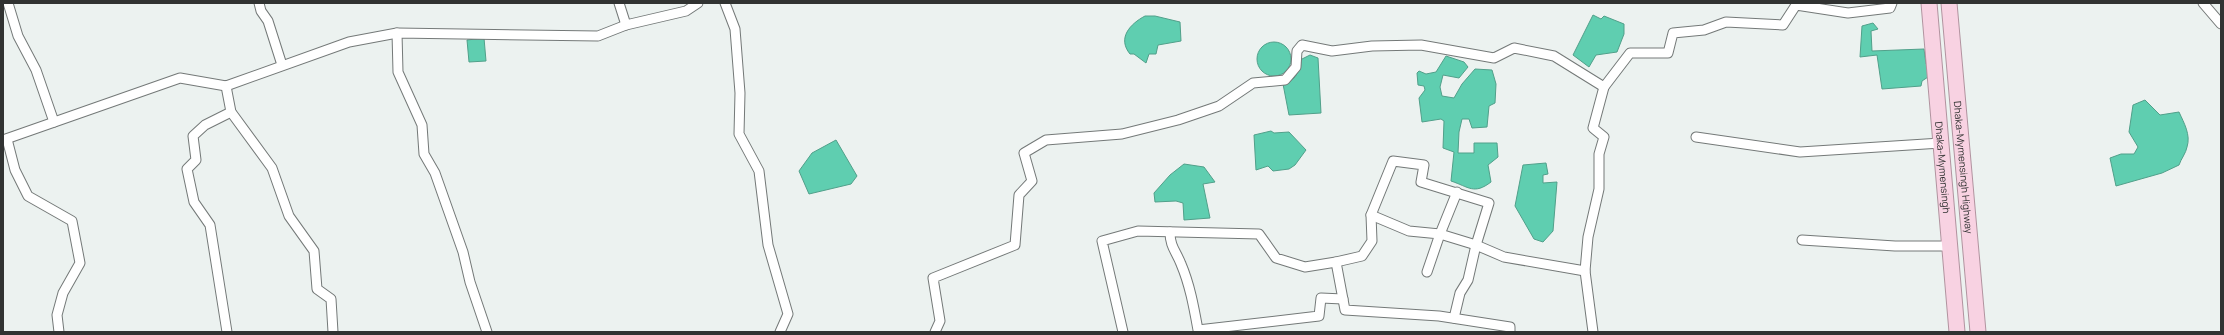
<svg xmlns="http://www.w3.org/2000/svg" width="2224" height="335" font-family="Manrope,sans-serif">
	<style>
		.water { fill: #5fceb0; stroke: #51a08a }
		.lines { fill: none; stroke-linecap: round; stroke-linejoin: round }
		.minor-casing { stroke: #747978; stroke-width: 11 }
		.trunk-casing { stroke: #b1939f; stroke-width: 17 }
		.minor { stroke: #fff; stroke-width: 9 }
		.trunk { stroke: #f8d2e2; stroke-width: 15 }
		.labels { text-anchor: middle; dominant-baseline: central; stroke-width: 4; stroke-linejoin: round; paint-order: stroke }
		.street-label { font-size: 10px; fill: #313332; stroke: #f9fffd }
	</style>
	<rect width="100%" height="100%" fill="#ecf2f0"/>
	<g class="water">
		<path d="M1593,15L1601,19L1604,16L1624,24V34L1617,52L1596,55L1589,67L1573,55Z"/>
		<path d="M1145,16H1155L1180,22L1181,41L1158,45L1156,54H1149L1146,63L1134,54H1130C1117,38 1130,24 1145,16Z"/>
		<path d="M1873,23L1878,29L1871,31L1872,51L1924,49L1926,64H1929L1928,77L1922,81L1921,86L1882,89L1877,55L1860,57L1862,26Z"/>
		<path d="M484,38L486,61L469,62L467,40Z"/>
		<circle cx="1274" cy="59" r="17"/>
		<path d="M1310,55L1318,58L1321,113L1289,115L1283,84C1297,80 1298,73 1300,60Z"/>
		<path d="M1446,56L1464,62L1468,67L1459,78L1443,75L1440,87L1442,96L1454,98L1462,84L1475,69L1492,70L1496,84L1495,103L1489,106L1487,127L1472,128L1469,119H1462L1459,132L1458,153H1474V143H1497L1498,157L1488,165L1491,182C1474,195 1469,187 1451,181L1454,152L1443,148L1444,121L1441,119L1422,122L1419,98L1425,90L1424,86L1418,85L1417,73L1419,71L1426,74L1436,72Z"/>
		<path d="M2145,100L2160,115L2179,112C2184,123 2191,135 2187,147C2186,153 2181,159 2179,165L2162,173L2116,186L2110,158L2121,154H2134L2138,147L2129,132L2133,105Z"/>
		<path d="M1271,131L1274,133L1289,132L1306,150L1295,165L1289,169L1273,171L1268,166L1256,170L1254,135Z"/>
		<path d="M836,140L857,176L851,184L809,194L799,171L812,153Z"/>
		<path d="M1546,163L1548,174L1543,175V183L1557,182L1553,231L1543,242L1534,239L1515,206L1523,165Z"/>
		<path d="M1184,164L1204,167L1215,182L1203,184L1210,218L1184,220L1183,203L1176,201L1155,202L1154,193L1170,175Z"/>
	</g>
	<g class="lines">
		<defs>
			<g id="minor">
				<path d="M8,3L18,36L36,70L54,122"/>
				<path d="M259,3L261,11L268,21L282,65"/>
				<path d="M619,3L626,25"/>
				<path d="M725,3L735,29L740,93L739,134L759,171L768,245L788,314L780,332"/>
				<path d="M2203,3L2221,24"/>
				<path d="M397,33L398,72L422,125L424,154L435,173L463,252L470,282L487,332"/>
				<path d="M226,86L231,112L272,168L289,216L314,251L317,289L331,299L333,332"/>
				<path d="M1696,137L1800,152L1941,143"/>
				<path d="M7,139L15,170L28,196L72,221L80,263L63,293L57,315L59,332"/>
				<path d="M3,140L180,78L226,86L349,42L397,33L598,36L626,25L686,11L698,3"/>
				<path d="M1457,192L1440,234L1476,245L1504,257L1585,271"/>
				<path d="M1371,215L1409,231L1440,234L1427,272"/>
				<path d="M1170,232C1170,247 1176,251 1181,264C1190,285 1194,308 1198,330L1319,316L1321,298L1343,299"/>
				<path d="M1802,240L1895,246H1949"/>
				<path d="M1336,262L1362,256L1372,241L1371,215L1393,161L1424,165L1421,182L1489,203L1476,245L1468,280L1460,293L1454,318"/>
				<path d="M227,332L210,225L194,202L187,169L196,160L193,136L205,125L231,112"/>
				<path d="M935,332L940,321L933,278L1015,245L1019,195L1032,181L1024,153L1046,140L1122,134L1178,120L1219,106L1253,83L1285,80L1296,67L1297,51L1302,45L1332,51L1372,46L1421,45L1494,58L1514,48L1554,56L1604,87L1630,53H1668L1673,33L1704,30L1726,22L1783,25L1796,5L1848,13L1890,8L1892,3"/>
				<path d="M1123,332L1102,241L1138,231L1259,234L1276,258L1305,267L1336,262L1345,310L1439,316L1510,327V332"/>
				<path d="M1593,332L1585,271L1588,237L1599,189V154L1604,137L1593,128L1604,87"/>
			</g>
			<g id="trunk">
				<path id="s1" d="M1929,3L1957,332"/>
				<path id="s2" d="M1949,3L1978,332"/>
			</g>
		</defs>
		<use href="#minor" class="minor-casing"/>
		<use href="#trunk" class="trunk-casing"/>
		<use href="#minor" class="minor"/>
		<use href="#trunk" class="trunk"/>
	</g>
	<g class="labels">
		<g class="street-label">
			<text stroke="none"><textPath href="#s2" startOffset="165">Dhaka-Mymensingh Highway</textPath></text>
			<text stroke="none"><textPath href="#s1" startOffset="165">Dhaka-Mymensingh</textPath></text>
		</g>
	</g>
	<rect width="2224" height="335" fill="none" stroke="#313332" stroke-width="8"/>
</svg>
